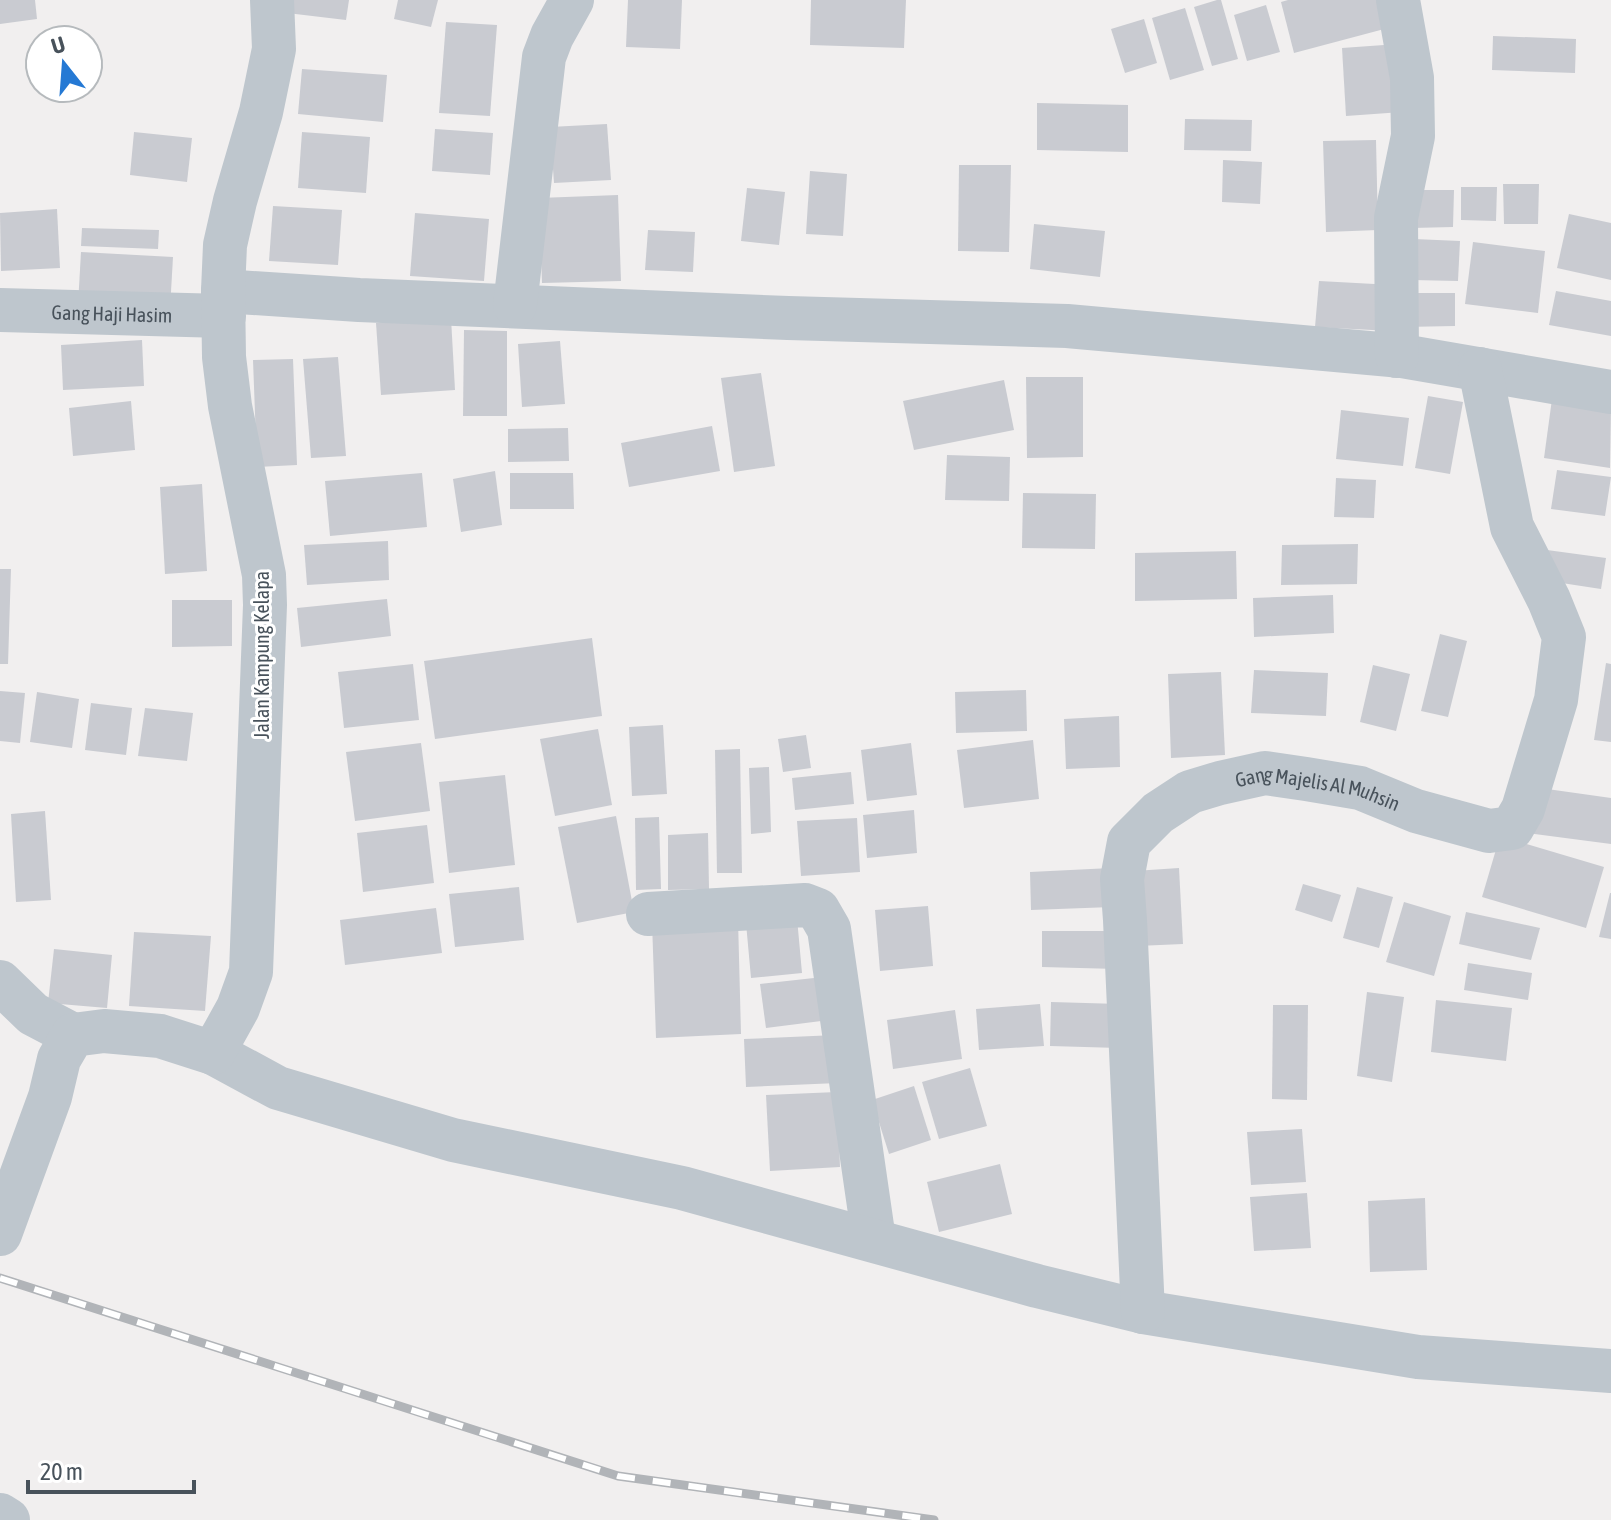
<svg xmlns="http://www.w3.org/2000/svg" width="1611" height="1520" font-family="'Asap Condensed',sans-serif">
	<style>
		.building { fill: #c9cbd1 }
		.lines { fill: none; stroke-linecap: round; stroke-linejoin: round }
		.street { stroke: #bec6cd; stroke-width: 44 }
		.rail-casing { stroke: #b1b4b8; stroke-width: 9 }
		.rail { stroke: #fff; stroke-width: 6; stroke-dasharray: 18; stroke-linecap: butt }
		.labels { text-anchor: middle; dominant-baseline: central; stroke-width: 6; stroke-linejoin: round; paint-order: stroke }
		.street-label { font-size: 20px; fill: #48525b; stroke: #fff }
	</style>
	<rect width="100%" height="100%" fill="#f1efef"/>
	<g class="building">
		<path d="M0,0H35L37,19L0,24Z"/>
		<path d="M289,0H349L346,20L287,13Z"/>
		<path d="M398,0H438L431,27L394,19Z"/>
		<path d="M628,0H682L680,49L626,47Z"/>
		<path d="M811,0H906L904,48L810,45Z"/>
		<path d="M1217,0H1221L1238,59L1212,66L1194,7Z"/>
		<path d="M1288,0H1380L1388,28L1294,53L1281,2Z"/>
		<path d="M1266,5L1280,52L1247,61L1234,15Z"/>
		<path d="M1185,8L1204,70L1170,80L1152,18Z"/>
		<path d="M1144,19L1157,63L1125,73L1111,29Z"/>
		<path d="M446,22L497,25L490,116L439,113Z"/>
		<path d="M1493,36L1576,39L1575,73L1492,70Z"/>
		<path d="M1398,44L1402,112L1346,116L1342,48Z"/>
		<path d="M302,69L387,75L383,122L298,114Z"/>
		<path d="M1037,103L1128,105V152L1037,150Z"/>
		<path d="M1185,119L1252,120L1251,151L1184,150Z"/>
		<path d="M607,124L611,180L554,183L550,127Z"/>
		<path d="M435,129L493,133L490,175L432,171Z"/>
		<path d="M134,132L192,138L187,182L130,175Z"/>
		<path d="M302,132L370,137L366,193L298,188Z"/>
		<path d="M1376,140L1378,230L1326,232L1323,141Z"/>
		<path d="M1223,160L1262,162L1260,204L1222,202Z"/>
		<path d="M959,165H1011L1009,252L958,251Z"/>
		<path d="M810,171L847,174L843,236L806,234Z"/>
		<path d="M1503,184H1539L1538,224H1504Z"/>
		<path d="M1461,187H1497L1496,221L1461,220Z"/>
		<path d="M747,188L785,192L779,245L741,241Z"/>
		<path d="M1412,190H1454L1453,227L1412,228Z"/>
		<path d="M618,195L621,281L542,283L539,198Z"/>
		<path d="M273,206L342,210L338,265L269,261Z"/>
		<path d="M57,209L60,268L1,271L0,213Z"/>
		<path d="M415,213L489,219L484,281L410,276Z"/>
		<path d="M1569,214L1611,223V280L1557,268Z"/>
		<path d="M1034,224L1105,231L1100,277L1030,269Z"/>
		<path d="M82,228L159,230L158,249L81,246Z"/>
		<path d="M648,230L695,232L693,272L645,270Z"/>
		<path d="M1414,239L1460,241L1458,281L1412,280Z"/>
		<path d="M1473,242L1545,251L1538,313L1465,304Z"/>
		<path d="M81,252L173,257L170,309L78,305Z"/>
		<path d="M1319,281L1393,285L1391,331L1315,327Z"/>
		<path d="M1556,291L1611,301V336L1549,325Z"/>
		<path d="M1403,293H1455V326L1404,327Z"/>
		<path d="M451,318L455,390L381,395L376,323Z"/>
		<path d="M464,330L507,331V416H463Z"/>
		<path d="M142,340L144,386L63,390L61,345Z"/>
		<path d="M560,341L565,404L522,407L518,344Z"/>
		<path d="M338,357L346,456L311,458L303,359Z"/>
		<path d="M293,359L297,465L257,467L253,360Z"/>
		<path d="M761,373L775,466L734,472L721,378Z"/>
		<path d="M1026,377H1083V457L1027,458Z"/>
		<path d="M1004,380L1014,430L914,450L903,401Z"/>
		<path d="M1428,396L1463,402L1450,474L1415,468Z"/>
		<path d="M1552,399L1611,407L1610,468L1544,458Z"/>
		<path d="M131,401L135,450L73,456L69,408Z"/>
		<path d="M1341,410L1409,418L1403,466L1336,459Z"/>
		<path d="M712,426L720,471L629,487L621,443Z"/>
		<path d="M568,428L569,461L508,462V429Z"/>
		<path d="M947,455L1010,457L1009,501L945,500Z"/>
		<path d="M1557,470L1611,477L1605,516L1551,509Z"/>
		<path d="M495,471L502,525L461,532L453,479Z"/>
		<path d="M422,473L427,527L330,536L325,481Z"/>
		<path d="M510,473H573L574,509H510Z"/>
		<path d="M1336,478L1376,480L1374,518L1334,517Z"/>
		<path d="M202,484L207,571L165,574L160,487Z"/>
		<path d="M1023,493L1096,494L1095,549L1022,548Z"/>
		<path d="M388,541L389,580L307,585L304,545Z"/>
		<path d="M1358,544L1357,584L1281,585L1282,545Z"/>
		<path d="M1547,550L1606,558L1601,589L1542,580Z"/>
		<path d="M1236,551L1237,599L1135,601V553Z"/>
		<path d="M0,569H11L8,664H0Z"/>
		<path d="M1333,595L1334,633L1254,637L1253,598Z"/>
		<path d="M387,599L391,636L301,647L297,608Z"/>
		<path d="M172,600H232V646L172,647Z"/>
		<path d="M1440,634L1467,641L1448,717L1421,711Z"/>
		<path d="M592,638L602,716L435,739L424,661Z"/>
		<path d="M1606,663L1611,664V742L1594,740Z"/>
		<path d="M413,664L419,720L344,728L338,672Z"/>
		<path d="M1373,665L1410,674L1396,731L1360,722Z"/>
		<path d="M1254,670L1328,673L1326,716L1251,713Z"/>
		<path d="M1221,672L1225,755L1171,758L1168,674Z"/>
		<path d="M1026,690L1027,731L956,733L955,692Z"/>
		<path d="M0,691L25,693L20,743L0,741Z"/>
		<path d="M37,692L79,699L72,748L30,742Z"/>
		<path d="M91,703L132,708L126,755L85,750Z"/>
		<path d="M145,708L193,713L187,761L138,756Z"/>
		<path d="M1119,716L1120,767L1066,769L1064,719Z"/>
		<path d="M663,725L667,794L632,796L629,727Z"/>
		<path d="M598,729L612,805L555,816L540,739Z"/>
		<path d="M806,735L811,768L783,772L778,739Z"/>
		<path d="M1033,740L1039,799L964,808L957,750Z"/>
		<path d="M421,743L430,811L355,821L346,752Z"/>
		<path d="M911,743L917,795L867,801L861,750Z"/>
		<path d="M740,749L742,873H717L715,750Z"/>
		<path d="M769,767L771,832L751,834L749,768Z"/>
		<path d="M851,772L854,804L795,810L792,778Z"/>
		<path d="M505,775L515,865L449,873L439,782Z"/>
		<path d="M1533,787L1611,798V844L1527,833Z"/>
		<path d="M914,810L917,853L867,858L863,815Z"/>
		<path d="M45,811L51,900L16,902L11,814Z"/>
		<path d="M616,816L634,912L577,923L558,827Z"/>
		<path d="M659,817L661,889L636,890L635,818Z"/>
		<path d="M857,818L860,872L801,876L797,821Z"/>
		<path d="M427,825L434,883L363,892L357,833Z"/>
		<path d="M708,833L709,889L668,890V835Z"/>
		<path d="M1500,836L1604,867L1586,928L1482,897Z"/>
		<path d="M1111,868L1112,907L1031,910L1030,872Z"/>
		<path d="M1179,868L1183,944L1137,946L1134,871Z"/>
		<path d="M1303,884L1341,895L1332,922L1295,910Z"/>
		<path d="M519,887L524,940L455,947L449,894Z"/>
		<path d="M1357,887L1393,897L1379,948L1343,938Z"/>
		<path d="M1610,893H1611V939L1599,937Z"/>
		<path d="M1404,902L1451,916L1434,976L1386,962Z"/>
		<path d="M928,906L933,966L880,971L875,910Z"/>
		<path d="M436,908L442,953L345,965L340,920Z"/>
		<path d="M1466,912L1540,928L1531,960L1459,944Z"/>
		<path d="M797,918L802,973L751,978L746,923Z"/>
		<path d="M738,919L741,1034L656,1038L652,922Z"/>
		<path d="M1042,931H1118L1117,969L1042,967Z"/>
		<path d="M134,932L211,936L205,1011L129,1006Z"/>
		<path d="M54,949L112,955L107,1008L48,1003Z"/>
		<path d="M1468,963L1532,973L1528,1000L1464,990Z"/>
		<path d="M832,976L837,1019L766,1028L760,984Z"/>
		<path d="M1367,992L1404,997L1392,1082L1357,1076Z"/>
		<path d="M1436,1000L1512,1008L1506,1061L1431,1052Z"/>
		<path d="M1051,1002L1120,1004L1119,1048L1050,1046Z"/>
		<path d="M1040,1004L1044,1046L979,1050L976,1009Z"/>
		<path d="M1273,1005H1308L1307,1100L1272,1099Z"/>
		<path d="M955,1010L962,1059L893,1069L887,1020Z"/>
		<path d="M836,1035L838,1083L746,1087L744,1039Z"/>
		<path d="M970,1068L987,1126L939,1139L922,1082Z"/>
		<path d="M914,1086L931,1140L889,1154L872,1100Z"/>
		<path d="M837,1092L840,1167L770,1171L766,1095Z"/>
		<path d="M1302,1129L1306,1182L1251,1185L1247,1132Z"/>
		<path d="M1000,1164L1012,1214L939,1232L927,1182Z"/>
		<path d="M1307,1193L1311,1248L1254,1251L1250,1197Z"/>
		<path d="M1425,1198L1427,1270L1370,1272L1368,1201Z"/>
	</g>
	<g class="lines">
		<g class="street">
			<path d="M223,291L359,300L788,318L1067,326L1402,356L1611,392"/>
			<path d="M515,305L544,57L552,36L572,0"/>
			<path id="s1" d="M0,310L224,316"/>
			<path d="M1397,356L1396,218L1413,136L1412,78L1398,0"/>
			<path d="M648,914L805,905L818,910L829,929L874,1240"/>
			<path d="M0,982L33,1014L73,1035"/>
			<path d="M213,1053L278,1088L453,1140L682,1188L1037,1286L1143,1312L1418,1357L1611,1371"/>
			<path d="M0,1234L50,1097L59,1059L73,1035L104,1031L160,1036L213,1053L238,1008L251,972L265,605L264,575L230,406L224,357L223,291L225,245L235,201L261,112L274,49L272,0"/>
			<path id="s2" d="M1143,1312L1125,920L1122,879L1129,842L1158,813L1190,792L1220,783L1265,773L1306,779L1360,788L1416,811L1489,831L1512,828L1523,809L1556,700L1564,637L1549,600L1512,527L1480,369"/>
			<path d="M0,1515L8,1520"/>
		</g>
		<defs>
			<path id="rail" d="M0,1278L618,1476L934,1520"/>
		</defs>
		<use href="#rail" class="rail-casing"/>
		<use href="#rail" class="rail"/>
	</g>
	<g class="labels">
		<g class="street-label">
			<text stroke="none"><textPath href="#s1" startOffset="112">Gang Haji Hasim</textPath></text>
			<text transform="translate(261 655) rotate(-90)">Jalan Kampung Kelapa</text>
			<text stroke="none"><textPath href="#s2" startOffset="682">Gang Majelis Al Muhsin</textPath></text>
		</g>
	</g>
	<g transform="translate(64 64) rotate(343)"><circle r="38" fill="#ffffff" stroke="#b6babd" stroke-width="2"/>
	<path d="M0-6L14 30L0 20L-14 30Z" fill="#2579d4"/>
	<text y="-12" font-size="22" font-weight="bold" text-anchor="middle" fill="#48525b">U</text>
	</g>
	<path d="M28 1480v12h166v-12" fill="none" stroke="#48525b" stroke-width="4"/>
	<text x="40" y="1480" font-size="24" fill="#48525b" stroke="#ffffff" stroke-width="6" paint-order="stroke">20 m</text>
</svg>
